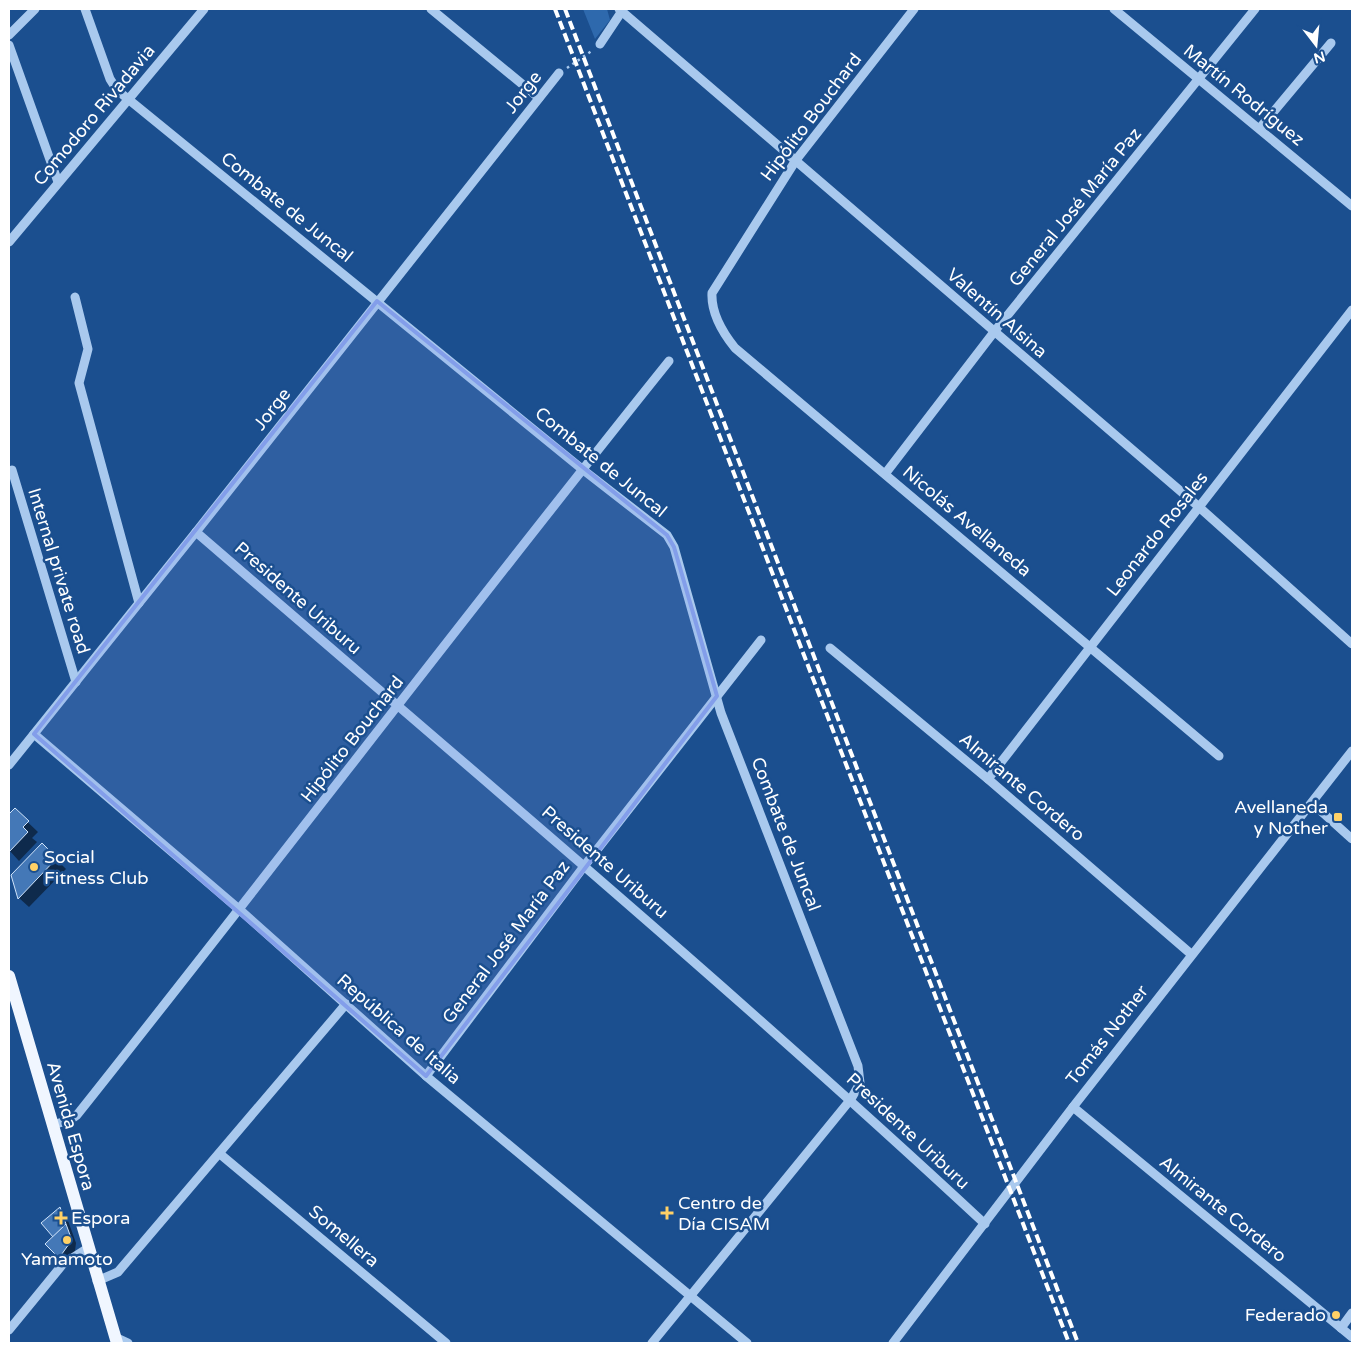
<svg xmlns="http://www.w3.org/2000/svg" width="1361" height="1352" font-family="'Varela Round',sans-serif">
	<style>
		.green { fill: #2e69ad }
		.shadow { fill: #0007 }
		.building { fill: #4478b7; stroke: #cfe3fa }
		.lines { fill: none; stroke-linecap: round; stroke-linejoin: round }
		.path { stroke: #a9c9ee; stroke-width: 2.5; stroke-dasharray: 2.5 4; stroke-linecap: butt }
		.minor { stroke: #a9c9ee; stroke-width: 9 }
		.major { stroke: #f0f6ff; stroke-width: 12 }
		.rail { stroke: #fff; stroke-width: 4; stroke-dasharray: 9 4; stroke-linecap: butt }
		.marked { fill: #839eea; fill-opacity: 0.2; stroke: #839eea; stroke-width: 4; stroke-linejoin: round }
		.poi-dot { fill: #ffd166; stroke: #1b4f8f; stroke-width: 2 }
		.labels { text-anchor: middle; dominant-baseline: central; stroke-width: 5; stroke-linejoin: round; paint-order: stroke }
		.street-label { font-size: 18px; fill: #fff; stroke: #1b4f8f }
		.poi-label { font-size: 18px; fill: #fff; stroke: #1b4f8f; text-anchor: start }
	</style>
	<rect width="100%" height="100%" fill="#1b4f8f"/>
	<path class="green" d="M583,9H607L610,20L595,39Z"/>
	<g class="shadow">
		<path d="M15,810L38,832L32,838L37,842L19,861L9,850V816Z"/>
		<path d="M42,845L66,869L29,907L19,898L13,875Z"/>
		<path d="M60,1209L66,1215L76,1243L75,1251L66,1263L47,1244L54,1237Z"/>
	</g>
	<g class="building">
		<path d="M15,808L29,821L23,827L28,832L9,852V814Z"/>
		<path d="M42,843L57,858L18,899L11,875Z"/>
		<path d="M60,1207L66,1224L53,1237L41,1223Z"/>
		<path d="M66,1224L70,1235L69,1244L59,1258L45,1244Z"/>
	</g>
	<g class="lines">
		<path class="path" d="M567,68L593,50"/>
		<g class="minor">
			<path d="M85,9L110,79L117,90L582,469L667,535L674,547L721,713L858,1066L860,1083L851,1099L652,1343"/>
			<path d="M431,9L539,98"/>
			<path d="M619,9L1199,507L1352,644"/>
			<path d="M914,9L796,160L712,293C711,313 723,333 735,348L1219,756"/>
			<path d="M1114,9L1352,206"/>
			<path d="M9,35L35,9"/>
			<path d="M600,44L622,11"/>
			<path d="M9,45L58,182"/>
			<path d="M1260,128L1331,43"/>
			<path d="M9,242L204,9"/>
			<path d="M75,297L88,349L79,383L139,603"/>
			<path d="M12,470L76,682"/>
			<path d="M885,474L994,332L1255,9"/>
			<path d="M196,532C461,761 729,986 985,1224"/>
			<path d="M830,648L988,779L1191,954"/>
			<path d="M34,734L240,910L426,1076L747,1343"/>
			<path d="M9,765L196,532L559,73"/>
			<path d="M988,779L1352,310"/>
			<path d="M1312,803L1352,839"/>
			<path d="M426,1076L585,865L761,640"/>
			<path d="M1073,1107L1352,1337"/>
			<path d="M52,1125L70,1120L77,1115C276,865 469,610 669,361"/>
			<path d="M220,1154L446,1343"/>
			<path d="M97,1281L118,1272L346,1004"/>
			<path d="M1341,1328L1352,1313"/>
			<path d="M9,1330L63,1264L88,1248"/>
			<path d="M115,1337L128,1343"/>
			<path d="M893,1343L1073,1107L1352,751"/>
		</g>
		<path class="major" d="M9,976L117,1343"/>
		<g class="rail">
			<path d="M555,9L1069,1343"/>
			<path d="M565,9L1078,1343"/>
		</g>
	</g>
	<path class="marked" d="M377,301L667,535L674,547L717,696L426,1076L34,734Z"/>
	<g class="poi-dot">
		<rect x="1333" y="812" width="10" height="10" rx="2.5"/>
		<circle cx="34" cy="867" r="5"/>
		<path d="M664.5 1205.5h5v5h5v5h-5v5h-5v-5h-5v-5h5z"/>
		<path d="M58.5 1210.5h5v5h5v5h-5v5h-5v-5h-5v-5h5z"/>
		<circle cx="67" cy="1240" r="5"/>
		<circle cx="1336" cy="1315" r="5"/>
	</g>
	<g class="labels">
		<g class="street-label">
			<text transform="translate(523 92) rotate(-52)">Jorge</text>
			<text transform="translate(1244 95) rotate(39)">Martín Rodríguez</text>
			<text transform="translate(94 115) rotate(-50)">Comodoro Rivadavia</text>
			<text transform="translate(811 117) rotate(-53)">Hipólito Bouchard</text>
			<text transform="translate(287 207) rotate(39)">Combate de Juncal</text>
			<text transform="translate(1075 207) rotate(-51)">General José María Paz</text>
			<text transform="translate(997 313) rotate(41)">Valentín Alsina</text>
			<text transform="translate(272 409) rotate(-52)">Jorge</text>
			<text transform="translate(601 462) rotate(39)">Combate de Juncal</text>
			<text transform="translate(967 521) rotate(40)">Nicolás Avellaneda</text>
			<text transform="translate(1157 534) rotate(-52)">Leonardo Rosales</text>
			<text transform="translate(59 571) rotate(73)">Internal private road</text>
			<text transform="translate(298 598) rotate(41)">Presidente Uriburu</text>
			<text transform="translate(352 739) rotate(-52)">Hipólito Bouchard</text>
			<text transform="translate(1022 787) rotate(40)">Almirante Cordero</text>
			<text transform="translate(786 834) rotate(69)">Combate de Juncal</text>
			<text transform="translate(605 862) rotate(41)">Presidente Uriburu</text>
			<text transform="translate(506 942) rotate(-53)">General José María Paz</text>
			<text transform="translate(399 1029) rotate(41)">República de Italia</text>
			<text transform="translate(1107 1035) rotate(-52)">Tomás Nother</text>
			<text transform="translate(71 1126) rotate(74)">Avenida Espora</text>
			<text transform="translate(908 1131) rotate(43)">Presidente Uriburu</text>
			<text transform="translate(1223 1209) rotate(39)">Almirante Cordero</text>
			<text transform="translate(344 1236) rotate(40)">Somellera</text>
		</g>
		<g class="poi-label">
			<text x="1328" y="807" text-anchor="end">Avellaneda<tspan x="1328" dy="21">y Nother</tspan></text>
			<text x="44" y="857">Social<tspan x="44" dy="21">Fitness Club</tspan></text>
			<text x="678" y="1203">Centro de<tspan x="678" dy="21">Día CISAM</tspan></text>
			<text x="71" y="1218">Espora</text>
			<text x="67" y="1259" text-anchor="middle">Yamamoto</text>
			<text x="1326" y="1315" text-anchor="end">Federado</text>
		</g>
	</g>
	<rect width="1361" height="1352" fill="none" stroke="#ffffff" stroke-width="20"/>
	<g transform="translate(1316 45) rotate(164)" stroke="#1b4f8f" stroke-width="4" paint-order="stroke">
	<path d="M0-4L9 19L0 12L-9 19Z" fill="#ffffff"/>
	<text y="-8" font-size="14" font-weight="bold" text-anchor="middle" fill="#ffffff">N</text>
	</g>
</svg>
